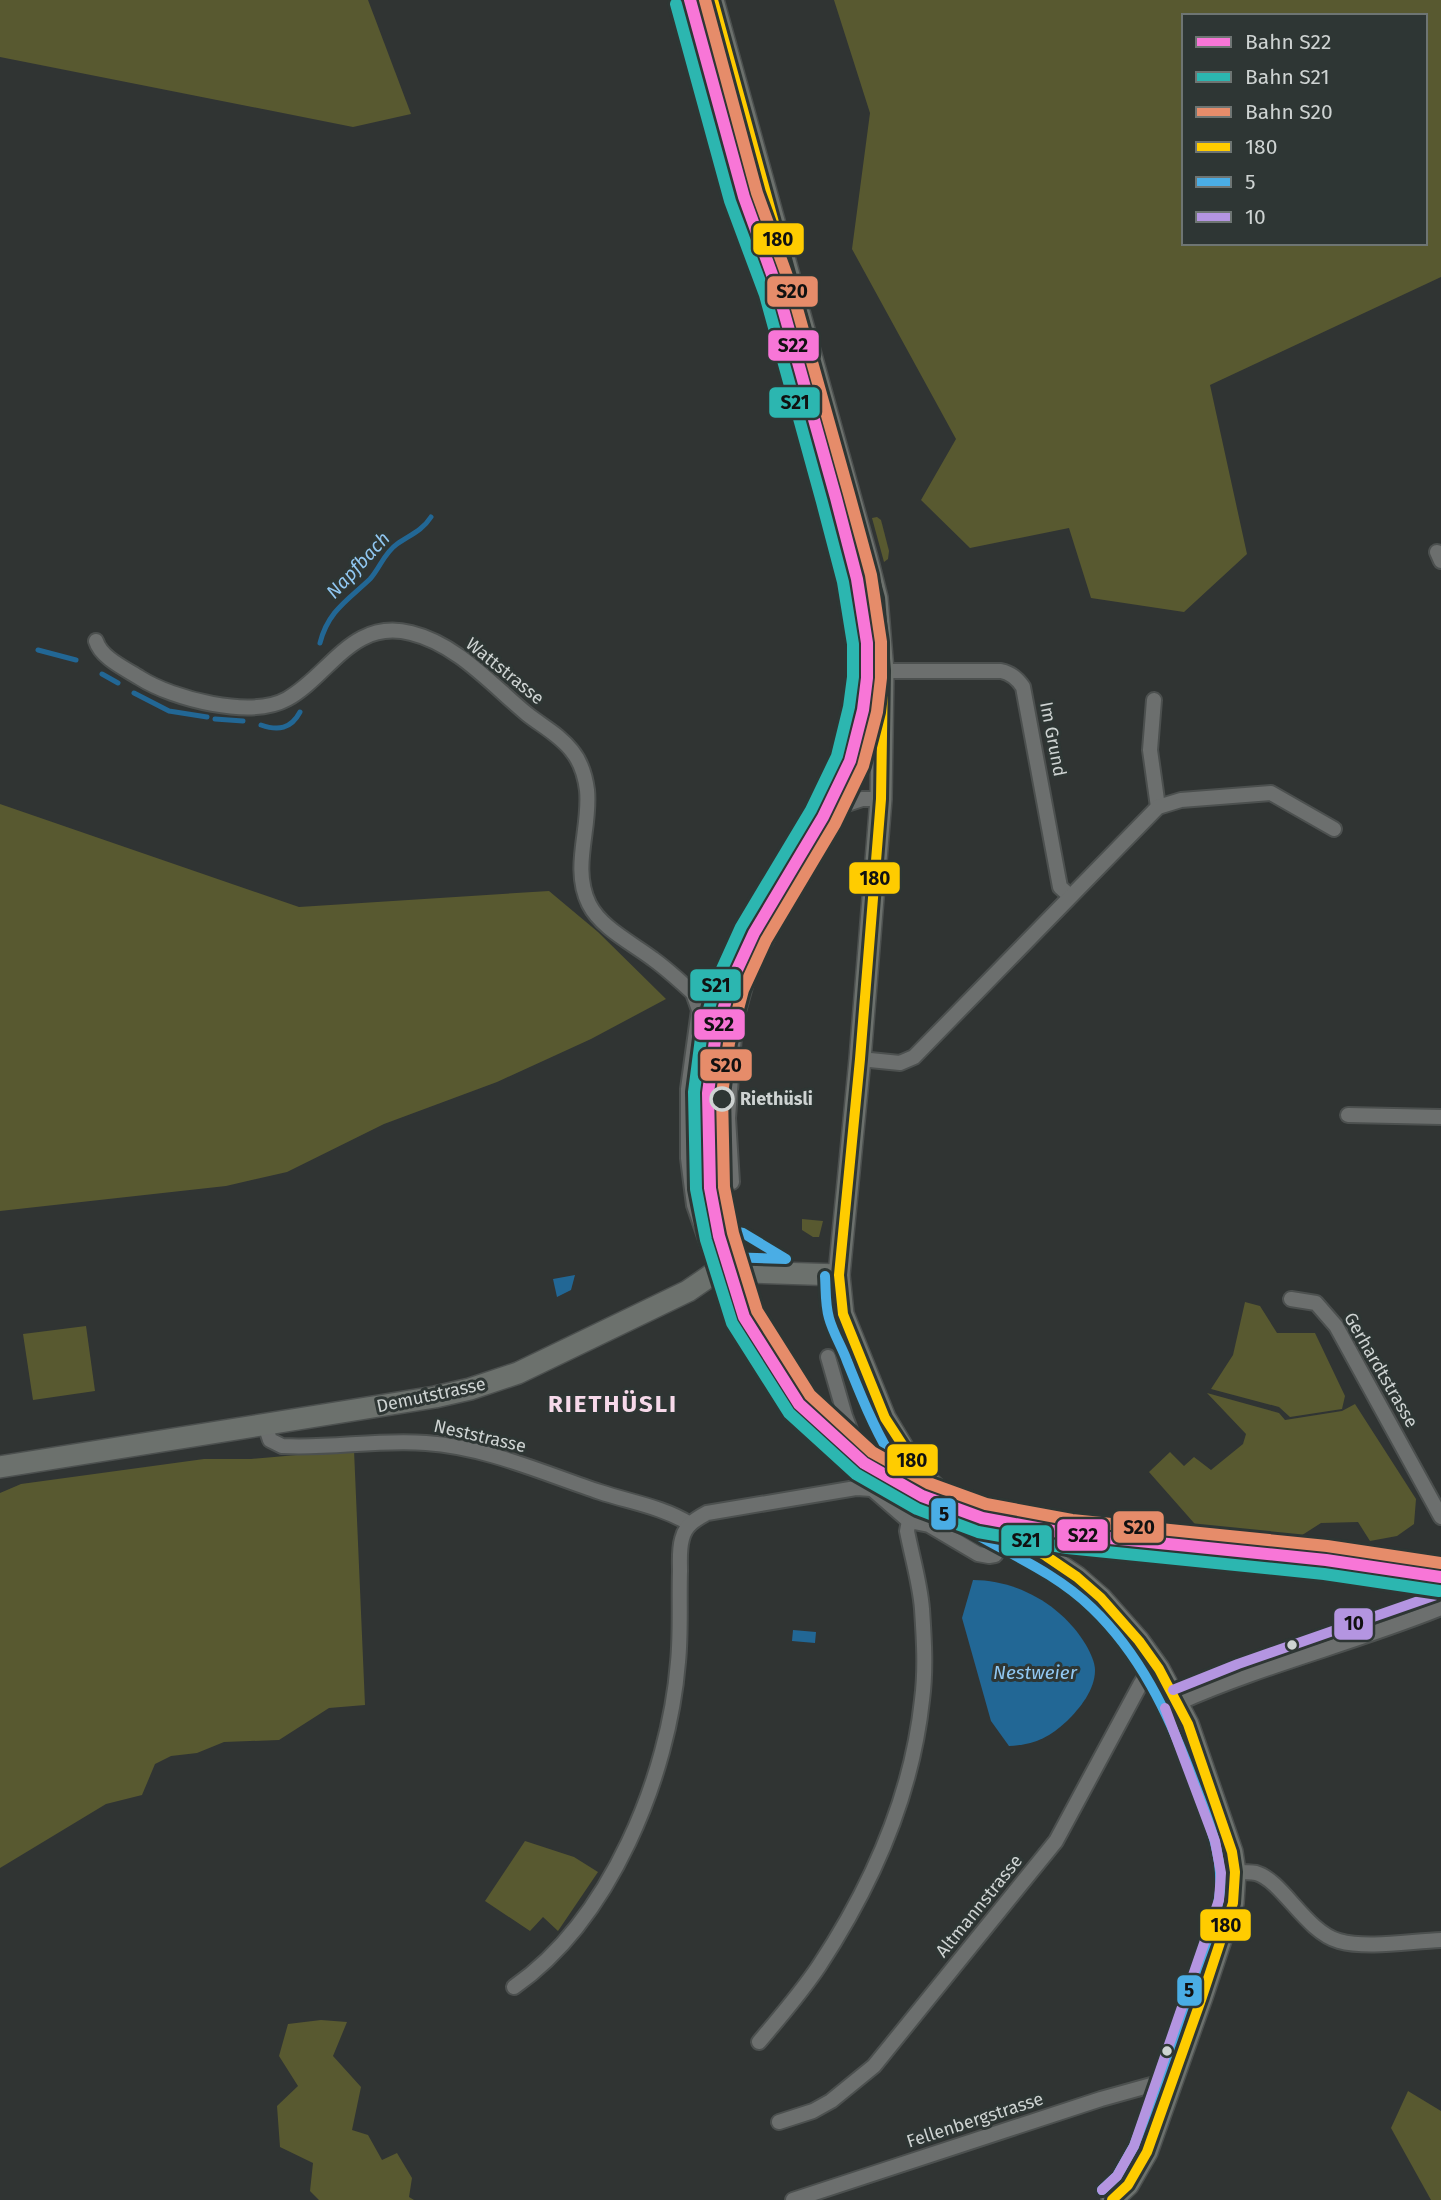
<svg xmlns="http://www.w3.org/2000/svg" width="1441" height="2200" font-family="'Fira Sans',sans-serif">
	<style>
		.green { fill: #585930; fill-rule: evenodd }
		.water { fill: #226795 }
		.lines { fill: none; stroke-linecap: round; stroke-linejoin: round }
		.stream { stroke: #226795; stroke-width: 5 }
		.street-casing { stroke: #4c504f; stroke-width: 18 }
		.secondary-casing { stroke: #4c504f; stroke-width: 24 }
		.street { stroke: #6c6f6e; stroke-width: 14 }
		.secondary { stroke: #6c716d; stroke-width: 21 }
		.rail { stroke: #6c706f; stroke-width: 5; stroke-dasharray: 10 5; stroke-linecap: butt }
		.bus-1-casing { stroke: #2e3634; stroke-width: 16 }
		.bus-2-casing { stroke: #2e3634; stroke-width: 16 }
		.bus-3-casing { stroke: #2e3634; stroke-width: 16 }
		.bus-1 { stroke: #fc0; stroke-width: 10 }
		.bus-2 { stroke: #4aade5; stroke-width: 10 }
		.bus-3 { stroke: #b495e1; stroke-width: 10 }
		.rail-1-casing { stroke: #2e3634; stroke-width: 18 }
		.rail-2-casing { stroke: #2e3634; stroke-width: 18 }
		.rail-3-casing { stroke: #2e3634; stroke-width: 18 }
		.rail-1 { stroke: #f876d7; stroke-width: 12 }
		.rail-2 { stroke: #2cb6b0; stroke-width: 12 }
		.rail-3 { stroke: #e68c6a; stroke-width: 12 }
		.stop-dot { fill: #2e3634; stroke: #ced3d2; stroke-width: 3.5 }
		.bus-dot { fill: #ced3d2; stroke: #2e3634; stroke-width: 2.5 }
		.labels { text-anchor: middle; dominant-baseline: central; stroke-width: 6; stroke-linejoin: round; paint-order: stroke }
		.street-label { font-size: 18px; fill: #ced3d2; stroke: #2e3634 }
		.stop-label { font-size: 18px; font-weight: bold; fill: #ced3d2; stroke: #2e3634; text-anchor: start }
		.water-label { font-size: 19px; font-style: italic; fill: #91c7f1; stroke: #2e3634 }
		.district-label { font-size: 24px; font-weight: bold; letter-spacing: 2px; fill: #f7d9ea; stroke: #2e3634 }
		.line-badge { stroke: #2e3634; stroke-width: 2.5 }
		.pale-badge-label { font-size: 19px; text-anchor: middle; font-weight: bold; fill: #111 }
	</style>
	<rect width="100%" height="100%" fill="#303433"/>
	<g class="green">
		<path d="M0,0H368L411,114L353,127L0,57Z"/>
		<path d="M834,0H1441V277L1210,385L1247,554L1184,612L1091,598L1069,528L970,548L921,500L956,439L852,249L870,113ZM1184,16H1425V243H1184Z"/>
		<path d="M877,517L881,520L889,551L888,559L884,562L872,518Z"/>
		<path d="M0,804L299,907L549,891L598,932L666,999L591,1039L497,1082L384,1124L287,1172L226,1186L0,1211Z"/>
		<path d="M802,1219L823,1221L819,1237H813L802,1230Z"/>
		<path d="M1245,1302L1260,1306L1277,1333H1315L1345,1396L1342,1409L1290,1417L1279,1407L1211,1389L1233,1355Z"/>
		<path d="M86,1326L95,1391L33,1400L23,1334Z"/>
		<path d="M1207,1393L1279,1413L1285,1420L1342,1411L1355,1404L1416,1499L1414,1524L1397,1536L1370,1541L1358,1522L1321,1523L1285,1546L1209,1540L1149,1472L1170,1452L1184,1466L1194,1457L1211,1470L1243,1444L1246,1434Z"/>
		<path d="M354,1450L365,1705L329,1708L279,1740L224,1742L197,1753L171,1756L155,1764L142,1795L106,1804L0,1868V1493L21,1484L204,1459H251Z"/>
		<path d="M525,1841L574,1857L598,1872L558,1931L543,1917L530,1931L485,1901Z"/>
		<path d="M321,2020L347,2022L333,2056L361,2087L352,2130L368,2135L382,2160L397,2153L412,2178L409,2197L414,2200H319L310,2191L313,2163L280,2147L277,2106L298,2086L279,2056L288,2024Z"/>
		<path d="M1408,2091L1441,2111V2200H1431L1391,2128Z"/>
	</g>
	<g class="water">
		<path d="M575,1275L571,1290L557,1297L553,1279Z"/>
		<path d="M973,1580C1018,1580 1063,1606 1086,1645C1090,1652 1095,1662 1095,1670C1095,1690 1080,1708 1067,1721C1049,1738 1033,1745 1009,1746L991,1721L962,1618Z"/>
		<path d="M793,1630L816,1632L815,1643L792,1641Z"/>
	</g>
	<g class="lines">
		<g class="stream">
			<path d="M320,643C328,611 348,600 370,579C380,568 384,553 397,544C410,535 422,531 431,517"/>
			<path d="M38,650L76,660"/>
			<path d="M102,674L118,683"/>
			<path d="M134,693L169,711L207,717"/>
			<path d="M215,719L243,721"/>
			<path d="M261,725C278,731 291,729 300,712"/>
		</g>
		<defs>
			<g id="street">
				<path d="M1437,552L1441,561"/>
				<path d="M96,641C101,658 126,669 140,678C173,699 251,719 287,699C330,675 352,618 411,633C457,644 492,685 527,714C542,726 560,735 572,751C581,762 585,775 587,790C591,828 571,867 589,904C601,928 632,943 653,959C667,969 680,981 693,993L699,1010L688,1089V1158L694,1205L717,1271"/>
				<path d="M883,671H1001C1011,673 1017,678 1023,687L1060,887L1070,896"/>
				<path d="M1154,700L1150,750L1158,807"/>
				<path d="M860,1059L900,1063L914,1057L1158,807L1181,800L1271,793L1334,829"/>
				<path d="M1348,1115L1441,1117"/>
				<path d="M732,1182L728,1118L735,1022L749,972L794,887L844,805L862,799H881"/>
				<path d="M1291,1299L1316,1303L1336,1326L1441,1517"/>
				<path d="M828,1357L845,1416L872,1489L909,1521"/>
				<path d="M265,1425L270,1440L282,1446C330,1449 378,1439 426,1443C486,1447 543,1473 600,1492C630,1502 663,1507 690,1524"/>
				<path d="M909,1521L929,1525L978,1554L989,1556L995,1555L1009,1535"/>
				<path d="M1178,1703C1263,1665 1355,1643 1441,1608"/>
				<path d="M1235,1872C1242,1872 1250,1872 1256,1873C1282,1880 1306,1932 1339,1941C1368,1949 1411,1941 1441,1940"/>
				<path d="M514,1987C610,1920 669,1776 678,1662C681,1632 679,1602 680,1571C680,1561 679,1550 682,1539C685,1526 694,1520 707,1513L856,1488L872,1489"/>
				<path d="M759,2042C780,2017 801,1993 819,1966C871,1887 912,1795 922,1700C926,1670 924,1639 922,1609C920,1583 912,1557 907,1531L909,1521"/>
				<path d="M779,2122L813,2111L831,2101L874,2066L1056,1841L1140,1685L1145,1677L1159,1669"/>
				<path d="M793,2200L1101,2099L1155,2084L1170,2088"/>
			</g>
			<g id="secondary">
				<path d="M713,0L867,558L877,598L883,671L881,799L860,1059L839,1275L843,1314L885,1418L909,1458L924,1478L955,1505L1046,1556L1077,1577L1101,1598L1139,1641L1159,1669L1188,1724L1232,1852L1235,1872L1233,1903L1202,1997L1147,2152L1128,2185L1112,2200"/>
				<path d="M0,1467L435,1397L470,1389L518,1373L688,1291L717,1271L839,1275"/>
			</g>
		</defs>
		<use href="#street" class="street-casing"/>
		<use href="#secondary" class="secondary-casing"/>
		<use href="#street" class="street"/>
		<use href="#secondary" class="secondary"/>
		<path class="rail" d="M680,0L720,144L758,240"/>
		<defs>
			<path id="bus-1" d="M713,0L877,598L883,671L881,799L860,1059L839,1275L843,1314L885,1418L924,1478L955,1505L1046,1556L1077,1577L1101,1598L1139,1641L1159,1669L1188,1724L1232,1852L1235,1872L1233,1903L1202,1997L1147,2152L1128,2185L1112,2200"/>
			<g id="bus-2">
				<path d="M733,1231L743,1233L786,1259L727,1257L718,1236Z"/>
				<path d="M825,1276C826,1290 825,1304 829,1318C833,1333 842,1347 847,1361C871,1420 894,1482 949,1518C996,1549 1051,1568 1092,1608C1140,1654 1168,1713 1191,1774C1205,1812 1223,1850 1220,1891C1217,1920 1203,1949 1194,1977C1175,2033 1156,2090 1134,2146L1117,2176L1102,2190"/>
			</g>
			<g id="bus-3">
				<path d="M1173,1690L1238,1664L1436,1595"/>
				<path d="M1102,2190L1117,2176L1134,2146L1219,1900L1221,1873L1215,1841L1165,1708"/>
			</g>
		</defs>
		<use href="#bus-1" class="bus-1-casing"/>
		<use href="#bus-2" class="bus-2-casing"/>
		<use href="#bus-3" class="bus-3-casing"/>
		<use href="#bus-1" class="bus-1"/>
		<use href="#bus-2" class="bus-2"/>
		<use href="#bus-3" class="bus-3"/>
		<defs>
			<path id="rail-1" d="M690,0L744,197L778,291L836,498L857,579L867,643V678L863,710L850,761L823,817L754,933L730,985L715,1040L708,1093L710,1188L719,1236L744,1317L799,1404L864,1463L922,1496L982,1518L1070,1534L1326,1560L1441,1577"/>
			<path id="rail-2" d="M676,4L730,201L765,295L822,502L843,582L853,644V677L849,707L837,756L811,810L741,927L717,980L701,1038L694,1092L696,1189L706,1240L732,1323L789,1413L856,1474L917,1509L978,1532L1067,1548L1324,1574L1439,1591"/>
			<path id="rail-3" d="M705,0L757,193L791,287L849,494L871,575L881,642V678L877,712L863,766L835,824L766,940L743,990L729,1043L722,1094L724,1187L733,1233L757,1311L810,1395L872,1452L928,1483L986,1504L1072,1520L1327,1546L1441,1563"/>
		</defs>
		<use href="#rail-1" class="rail-1-casing"/>
		<use href="#rail-2" class="rail-2-casing"/>
		<use href="#rail-3" class="rail-3-casing"/>
		<use href="#rail-1" class="rail-1"/>
		<use href="#rail-2" class="rail-2"/>
		<use href="#rail-3" class="rail-3"/>
	</g>
	<circle class="stop-dot" cx="722" cy="1099" r="11"/>
	<g class="bus-dot">
		<circle cx="1292" cy="1645" r="6"/>
		<circle cx="1167" cy="2051" r="6"/>
	</g>
	<g class="labels">
		<g class="street-label">
			<text transform="translate(505 671) rotate(39)">Wattstrasse</text>
			<text transform="translate(1053 739) rotate(79)">Im Grund</text>
			<text transform="translate(1381 1370) rotate(60)">Gerhardtstrasse</text>
			<text transform="translate(431 1395) rotate(-12)">Demutstrasse</text>
			<text transform="translate(480 1436) rotate(13)">Neststrasse</text>
			<text transform="translate(979 1906) rotate(-51)">Altmannstrasse</text>
			<text transform="translate(975 2120) rotate(-18)">Fellenbergstrasse</text>
		</g>
		<g class="stop-label">
			<text x="740" y="1099">Riethüsli</text>
		</g>
		<g class="water-label">
			<text transform="translate(358 565) rotate(-47)">Napfbach</text>
			<text x="1035" y="1672">Nestweier</text>
		</g>
		<g class="district-label">
			<text x="613" y="1404">RIETHÜSLI</text>
		</g>
	</g>
	<g class="line-badge">
		<rect x="752" y="222" width="53" height="34" rx="7" fill="#fc0"/>
		<rect x="766" y="275" width="53" height="33" rx="7" fill="#e68c6a"/>
		<rect x="767" y="329" width="53" height="33" rx="7" fill="#f876d7"/>
		<rect x="768" y="386" width="53" height="33" rx="7" fill="#2cb6b0"/>
		<rect x="848" y="861" width="53" height="34" rx="7" fill="#fc0"/>
		<rect x="689" y="968" width="53" height="34" rx="7" fill="#2cb6b0"/>
		<rect x="693" y="1008" width="53" height="33" rx="7" fill="#f876d7"/>
		<rect x="699" y="1048" width="54" height="34" rx="7" fill="#e68c6a"/>
		<rect x="886" y="1443" width="53" height="34" rx="7" fill="#fc0"/>
		<rect x="930" y="1497" width="27" height="34" rx="7" fill="#4aade5"/>
		<rect x="1112" y="1510" width="53" height="34" rx="7" fill="#e68c6a"/>
		<rect x="1056" y="1518" width="53" height="34" rx="7" fill="#f876d7"/>
		<rect x="1000" y="1524" width="53" height="33" rx="7" fill="#2cb6b0"/>
		<rect x="1333" y="1607" width="41" height="34" rx="7" fill="#b495e1"/>
		<rect x="1199" y="1908" width="53" height="34" rx="7" fill="#fc0"/>
		<rect x="1176" y="1974" width="27" height="33" rx="7" fill="#4aade5"/>
	</g>
	<g class="pale-badge-label">
		<text x="778" y="246">180</text>
		<text x="792" y="298">S20</text>
		<text x="793" y="352">S22</text>
		<text x="795" y="409">S21</text>
		<text x="875" y="885">180</text>
		<text x="716" y="992">S21</text>
		<text x="719" y="1031">S22</text>
		<text x="726" y="1072">S20</text>
		<text x="912" y="1467">180</text>
		<text x="944" y="1521">5</text>
		<text x="1139" y="1534">S20</text>
		<text x="1083" y="1542">S22</text>
		<text x="1026" y="1547">S21</text>
		<text x="1354" y="1630">10</text>
		<text x="1226" y="1932">180</text>
		<text x="1189" y="1997">5</text>
	</g>
	<rect x="1182" y="14" width="245" height="231" fill="#2e3634" stroke="#6e7573" stroke-width="2"/>
	<rect x="1196" y="37" width="35" height="10" fill="#f876d7" stroke="#6e7573" stroke-width="2"/>
	<text x="1245" y="49" font-size="21" fill="#ced3d2">Bahn S22</text>
	<rect x="1196" y="72" width="35" height="10" fill="#2cb6b0" stroke="#6e7573" stroke-width="2"/>
	<text x="1245" y="84" font-size="21" fill="#ced3d2">Bahn S21</text>
	<rect x="1196" y="107" width="35" height="10" fill="#e68c6a" stroke="#6e7573" stroke-width="2"/>
	<text x="1245" y="119" font-size="21" fill="#ced3d2">Bahn S20</text>
	<rect x="1196" y="142" width="35" height="10" fill="#ffcc00" stroke="#6e7573" stroke-width="2"/>
	<text x="1245" y="154" font-size="21" fill="#ced3d2">180</text>
	<rect x="1196" y="177" width="35" height="10" fill="#4aade5" stroke="#6e7573" stroke-width="2"/>
	<text x="1245" y="189" font-size="21" fill="#ced3d2">5</text>
	<rect x="1196" y="212" width="35" height="10" fill="#b495e1" stroke="#6e7573" stroke-width="2"/>
	<text x="1245" y="224" font-size="21" fill="#ced3d2">10</text>
</svg>
